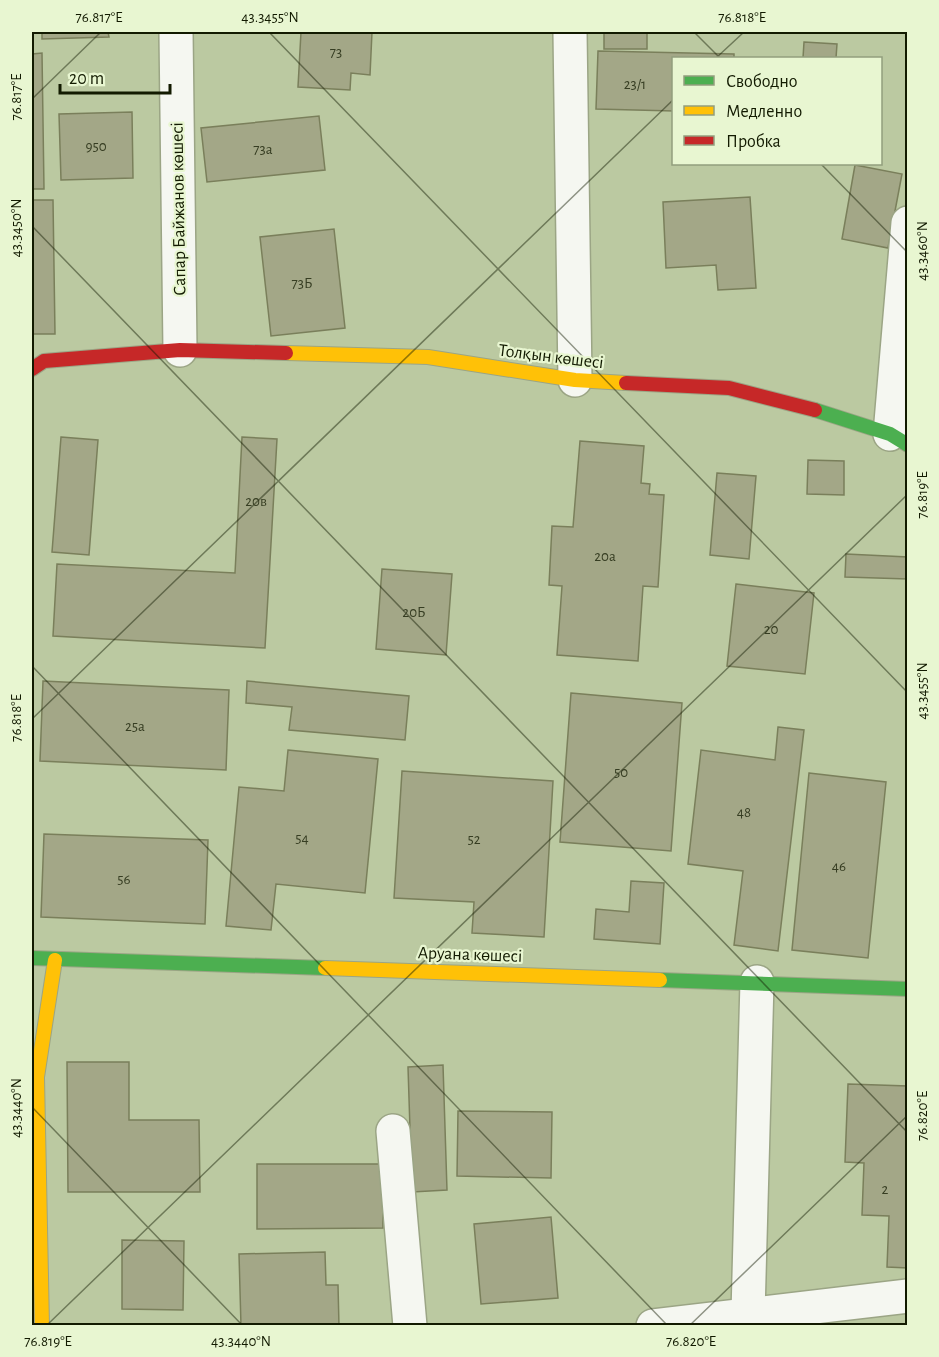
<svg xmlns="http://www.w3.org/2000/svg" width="939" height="1357" font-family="'Alegreya Sans',sans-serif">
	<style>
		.building { fill: #a3a787; stroke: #7a7f5b; stroke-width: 1.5 }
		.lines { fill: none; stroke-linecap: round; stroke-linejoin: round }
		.street-casing { stroke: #9ba585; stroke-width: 36 }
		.fast-casing { stroke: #9ba585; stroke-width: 16 }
		.slow-casing { stroke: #9ba585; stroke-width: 16 }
		.jam-casing { stroke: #9ba585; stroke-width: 16 }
		.street { stroke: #f5f7f1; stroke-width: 33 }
		.fast { stroke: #4caf50; stroke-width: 14 }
		.slow { stroke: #ffc107; stroke-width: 14 }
		.jam { stroke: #c62828; stroke-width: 14 }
		.ticks { fill: none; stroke: #121a00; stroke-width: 1.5; stroke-opacity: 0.45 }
		.labels { text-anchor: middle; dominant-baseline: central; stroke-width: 4.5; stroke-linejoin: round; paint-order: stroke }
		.number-label { font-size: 15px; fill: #363d22 }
		.street-label { font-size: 18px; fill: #121a00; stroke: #e8f6d1 }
		.neatline { fill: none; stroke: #121a00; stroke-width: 2 }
		.ticks-label { font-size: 15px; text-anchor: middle; fill: #121a00 }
	</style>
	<rect width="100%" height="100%" fill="#bbc9a1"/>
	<g class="building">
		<path d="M42,32H108L109,37L42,39Z"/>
		<path d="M301,32H372L370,75L351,73L350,90L298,87Z"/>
		<rect x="604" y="32" width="43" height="17"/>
		<path d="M804,42L837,44L836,58H803Z"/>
		<path d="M598,51L734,54V58H674V111L596,109Z"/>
		<path d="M42,53L44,189H32V54Z"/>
		<path d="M132,112L133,178L61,180L59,114Z"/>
		<path d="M319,116L325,170L207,182L201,128Z"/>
		<path d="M855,165L902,174L888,248L842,239Z"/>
		<path d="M750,197L756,288L718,290L716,265L666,268L663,202Z"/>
		<path d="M32,200H53L55,334H32Z"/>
		<path d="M334,229L345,328L271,336L260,237Z"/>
		<path d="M61,437L98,440L89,555L52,552Z"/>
		<path d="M242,437L277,439L265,648L53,636L57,564L235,573Z"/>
		<path d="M580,441L644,446L641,483L650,484L649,494L664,495L658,587L643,586L638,661L557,655L562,586L549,585L552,526L573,527Z"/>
		<path d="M808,460L844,461V495L807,494Z"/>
		<path d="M717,473L756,476L749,559L710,555Z"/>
		<path d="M846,554L908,557V579L845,577Z"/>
		<path d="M382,569L452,574L446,655L376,649Z"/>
		<path d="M736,584L814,593L805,674L727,666Z"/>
		<path d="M43,681L229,690L226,770L40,761Z"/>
		<path d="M247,681L409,696L405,740L289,730L292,707L246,703Z"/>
		<path d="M571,693L682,703L671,851L560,842Z"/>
		<path d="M778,727L804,730L778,951L734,945L743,871L688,864L701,750L775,760Z"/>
		<path d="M288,750L378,759L365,893L276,884L271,930L226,926L239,787L284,791Z"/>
		<path d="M402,771L553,781L544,937L472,933L474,902L394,898Z"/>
		<path d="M809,773L886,782L868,958L792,950Z"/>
		<path d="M44,834L208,840L205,924L41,917Z"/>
		<path d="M631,881L664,883L660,944L594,939L596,909L629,912Z"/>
		<path d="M67,1062H129V1120H199L200,1192H68Z"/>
		<path d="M443,1065L447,1190L412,1192L408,1067Z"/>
		<path d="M848,1084L908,1086V1268L887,1267L889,1216L862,1215L864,1163L845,1162Z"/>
		<path d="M458,1111L552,1112L551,1178L457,1176Z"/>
		<path d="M257,1164H382L383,1228L257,1229Z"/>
		<path d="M551,1217L558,1298L481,1304L474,1224Z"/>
		<path d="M122,1240L184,1241L183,1310L122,1309Z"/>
		<path d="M325,1252L326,1285H338L339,1326H241L239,1254Z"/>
	</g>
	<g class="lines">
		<defs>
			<g id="street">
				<path d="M176,32L180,350"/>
				<path d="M570,32L575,380"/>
				<path d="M890,434L908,223"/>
				<path d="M393,1131L410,1326"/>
				<path d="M748,1313L757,982"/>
				<path d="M653,1326L908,1296"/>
			</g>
			<g id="fast">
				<path d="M815,410L890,434L908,445"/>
				<path d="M32,958L325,968"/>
				<path d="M660,980L908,989"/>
			</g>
			<g id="slow">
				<path d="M286,353L428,357L575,380L626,383"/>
				<path d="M325,968L660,980"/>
				<path d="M42,1326L37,1077L55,960"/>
			</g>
			<g id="jam">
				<path d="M32,369L44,361L180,350L286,353"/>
				<path d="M626,383L729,388L815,410"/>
			</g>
		</defs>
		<use href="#street" class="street-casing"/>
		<use href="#fast" class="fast-casing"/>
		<use href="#slow" class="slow-casing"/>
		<use href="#jam" class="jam-casing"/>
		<use href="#street" class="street"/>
		<use href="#fast" class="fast"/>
		<use href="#slow" class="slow"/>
		<use href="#jam" class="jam"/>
	</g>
	<path class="ticks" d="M269,32L908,693M694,32L720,58M716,58L744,32M32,99L101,32M821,164L908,253M32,226L908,1133M32,666L668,1326M32,719L674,99M32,1107L243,1326M46,1326L908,494M689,1326L908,1115"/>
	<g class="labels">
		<g class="number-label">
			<text x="336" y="52">73</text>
			<text x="635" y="84">23/1</text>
			<text x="96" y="146">950</text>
			<text x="263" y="149">73а</text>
			<text x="302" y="283">73Б</text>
			<text x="256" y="501">20в</text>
			<text x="605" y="556">20а</text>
			<text x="414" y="612">20Б</text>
			<text x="771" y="629">20</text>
			<text x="135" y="726">25а</text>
			<text x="621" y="772">50</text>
			<text x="744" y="812">48</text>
			<text x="302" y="838">54</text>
			<text x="474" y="839">52</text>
			<text x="839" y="866">46</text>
			<text x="124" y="879">56</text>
			<text x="885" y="1189">2</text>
		</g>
		<g class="street-label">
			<text transform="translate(179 209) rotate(-91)">Сапар Байжанов көшесі</text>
			<text transform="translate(551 357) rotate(7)">Толқын көшесі</text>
			<text transform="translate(470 955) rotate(2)">Аруана көшесі</text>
		</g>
	</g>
	<rect width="939" height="1357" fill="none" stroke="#e8f6d1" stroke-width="66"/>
	<rect x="672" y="57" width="210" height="108" fill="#e8f6d1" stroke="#929e7d" stroke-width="1.5"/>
	<rect x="684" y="76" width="30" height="9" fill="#4caf50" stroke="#929e7d" stroke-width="1.5"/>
	<text x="726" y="87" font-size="18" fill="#121a00">Свободно</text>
	<rect x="684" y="106" width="30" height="9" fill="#ffc107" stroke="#929e7d" stroke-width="1.5"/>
	<text x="726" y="117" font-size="18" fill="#121a00">Медленно</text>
	<rect x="684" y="136" width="30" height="9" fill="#c62828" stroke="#929e7d" stroke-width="1.5"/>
	<text x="726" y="147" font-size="18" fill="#121a00">Пробка</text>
	<path d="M60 84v9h110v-9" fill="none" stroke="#121a00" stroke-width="3"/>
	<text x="69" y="84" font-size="18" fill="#121a00" stroke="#e8f6d1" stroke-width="4.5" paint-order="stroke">20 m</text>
	<rect x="33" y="33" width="873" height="1291" class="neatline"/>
	<g class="ticks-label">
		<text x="99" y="22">76.817°E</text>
		<text x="270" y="22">43.3455°N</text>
		<text x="742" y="22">76.818°E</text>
		<text transform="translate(16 97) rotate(-90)" y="5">76.817°E</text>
		<text transform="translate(16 228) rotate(-90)" y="5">43.3450°N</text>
		<text transform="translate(922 251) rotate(-90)" y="5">43.3460°N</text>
		<text transform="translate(922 495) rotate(-90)" y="5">76.819°E</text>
		<text transform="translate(922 691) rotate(-90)" y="5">43.3455°N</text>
		<text transform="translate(16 718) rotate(-90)" y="5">76.818°E</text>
		<text transform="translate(16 1108) rotate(-90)" y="5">43.3440°N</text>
		<text transform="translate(922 1116) rotate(-90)" y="5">76.820°E</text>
		<text x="48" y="1346">76.819°E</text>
		<text x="241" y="1346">43.3440°N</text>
		<text x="691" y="1346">76.820°E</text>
	</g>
</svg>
